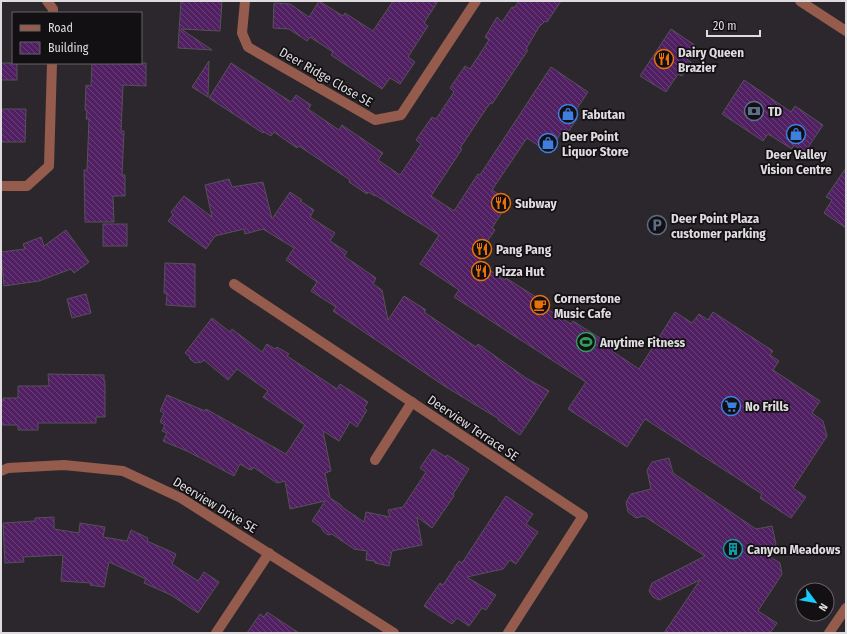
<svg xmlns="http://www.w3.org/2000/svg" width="847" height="634" font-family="'Fira Sans Condensed',sans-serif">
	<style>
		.building { fill: url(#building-back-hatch); stroke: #565158 }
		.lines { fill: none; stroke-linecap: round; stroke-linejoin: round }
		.minor { stroke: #955b4d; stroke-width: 10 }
		.labels { text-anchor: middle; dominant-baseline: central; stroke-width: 3.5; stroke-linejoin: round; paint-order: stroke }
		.poi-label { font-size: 13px; font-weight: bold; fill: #dfdce0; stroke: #131013; text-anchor: start }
		.street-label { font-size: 13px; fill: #dfdce0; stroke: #131013 }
	</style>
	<defs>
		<pattern id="building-back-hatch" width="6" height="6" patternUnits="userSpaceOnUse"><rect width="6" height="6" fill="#512063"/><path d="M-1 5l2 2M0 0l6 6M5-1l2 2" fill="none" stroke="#6a4079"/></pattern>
	</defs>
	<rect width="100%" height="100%" fill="#2c272d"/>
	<g class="building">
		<path d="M181,1H222L220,31L181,29L212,50L178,48Z"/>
		<path d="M319,1L343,16L345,13L373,31L393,1H438L424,23L428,26L408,57L415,62L400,84L390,78L382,89L331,55L333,52L310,37L307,41L289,29L273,28L274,3L290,4L309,17Z"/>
		<path d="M519,1H561L547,22L545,21L539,27L526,49L528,50L492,104L490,103L460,148L462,149L431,196L454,211L478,174L480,175L551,67L588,92L572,116L577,119L568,132L564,129L548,152L527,138L492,190L509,201L492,228L495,230L486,243L490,245L478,263L505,280L506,278L547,304L544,307L571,324L573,321L614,347L612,351L639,369L675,312L692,323L699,314L708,320L713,312L773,351L770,355L779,361L773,370L820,401L812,413L823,421L827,436L793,488L806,497L791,518L760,498L762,494L645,419L627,447L568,409L586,382L454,297L459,290L420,264L439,235L375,195V196L368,192L367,194L349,182L350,180L299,146L297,148L274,132L271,136L264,132L263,133L209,98L231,63L291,102L296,95L311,105L308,109L339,130L342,125L383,153L378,160L400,175L421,144L416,140L432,117L436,119L454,92L450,88L465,66L470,69L489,40L485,37L497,17L502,22L512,7L514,8Z"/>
		<path d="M671,29L696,46L687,60L691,62L682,76L678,74L666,92L640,76Z"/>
		<path d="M209,61L208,97L192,87Z"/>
		<rect x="1" y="63" width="16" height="17"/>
		<path d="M92,63H146V86L123,85L121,131H124L122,175H125V196H113L114,222H85L84,170H87L89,119H86L87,110H85L86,85L91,86Z"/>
		<path d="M744,80L791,112L795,106L823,125L805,152L794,145L792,149L768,134L763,141L722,114Z"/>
		<path d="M1,109H26L25,142H1Z"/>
		<path d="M846,168V228L824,213L832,200L826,197Z"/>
		<path d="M229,179L232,187L263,182L272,219L290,192L302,200L300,201L314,210L310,217L335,233L330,241L347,252L344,256L376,278L373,284L382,290L388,320L404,296L426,310L424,312L449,329L476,347L478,344L526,378L549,391L520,435L498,420L499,419L446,387L333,311L336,307L311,291L317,282L286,260L294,248L263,229L245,234L244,229L215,236L206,249L168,221L173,215L171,212L184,196L212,217L205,185Z"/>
		<rect x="103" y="224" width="24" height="22"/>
		<path d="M66,230L89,262L74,273L71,269L39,281L4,286L1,252L25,249L23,244L41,237L44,246Z"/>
		<path d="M165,263L195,264V307L166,305L167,294L164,293Z"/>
		<path d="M86,294L91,313L72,318L67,299Z"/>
		<path d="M212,318L230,332L232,329L262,352L267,344L275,349L277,347L289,354L287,356L337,389L340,384L368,402L364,408L367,410L357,427L350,422L339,441L323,431L331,471L325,473L330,498L341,505L342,507L364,522L366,512L390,517L388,510L403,507L426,472L420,468L433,449L446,457L447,455L469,469L453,494L454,496L432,528L417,517L422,545L392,551L389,566L375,563V561L366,560L367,551L354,549L332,534L328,535L323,531L321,527L312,521L325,501L290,509L285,481L277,483L253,467L252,470L250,468V470L240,464L234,476L189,452L163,441L167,433L162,431L165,425L160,422L164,413L160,411L167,395L205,411L206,409L286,454L305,425L263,397L268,391L237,369L228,380L204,360L202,362L195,363L190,359L189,356L185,353Z"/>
		<path d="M48,374L104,375V381H105V417H96V423H38V430H18V425H1V401H3V398H18V386H49Z"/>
		<path d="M669,458L673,473L756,529L772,526L776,544L769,556L780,563L782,574L758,611L777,623L770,633H664L700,580L659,600L653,597L649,591L652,583L705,556L644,516L636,518L628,512L626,502L631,494L651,489L647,470L652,462Z"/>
		<path d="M506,496L533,514L526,524L538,532L516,564L510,560L503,569L467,577L496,595L486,610L482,608L469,626L457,618L452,624L424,606L440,583L443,585L459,561L462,563Z"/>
		<path d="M54,517V529L79,533L80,523L105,527L103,537L127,541L131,530L148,538L147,541L176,554L172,564L198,581L204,572L219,582L198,613L171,595L144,583L146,579L109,562L104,587L90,585L91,583L61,581L63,555L23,557L24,562L5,563L3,523L35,521V518Z"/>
		<path d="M267,612L299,633H247L260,614L264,617Z"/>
	</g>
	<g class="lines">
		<g class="minor">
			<path d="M47,1L53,9V13"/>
			<path d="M245,1L242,33L248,47L375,120L401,115L476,1"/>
			<path d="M800,1L846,31"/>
			<path d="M1,186H27L49,166L52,63"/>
			<path d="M234,284L583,516L508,633"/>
			<path d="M375,460L412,402"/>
			<path d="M1,471L8,468L64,465L123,471L181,498L394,633"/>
			<path d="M216,633L269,553"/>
			<path d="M829,633L846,608"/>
		</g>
	</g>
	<defs>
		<symbol id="restaurant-ring" viewBox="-11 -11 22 22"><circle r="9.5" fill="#131013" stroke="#e8710a" stroke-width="1.5"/><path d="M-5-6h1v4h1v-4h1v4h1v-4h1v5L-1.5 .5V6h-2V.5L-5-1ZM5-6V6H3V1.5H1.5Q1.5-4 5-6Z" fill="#e8710a"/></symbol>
		<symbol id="bank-ring" viewBox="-11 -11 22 22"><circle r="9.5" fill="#131013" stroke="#5c6f8a" stroke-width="1.5"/><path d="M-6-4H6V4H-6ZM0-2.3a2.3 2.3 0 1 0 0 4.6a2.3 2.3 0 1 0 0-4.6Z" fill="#5c6f8a"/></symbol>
		<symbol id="shop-ring" viewBox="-11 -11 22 22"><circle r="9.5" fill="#131013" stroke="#3f7fe0" stroke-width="1.5"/><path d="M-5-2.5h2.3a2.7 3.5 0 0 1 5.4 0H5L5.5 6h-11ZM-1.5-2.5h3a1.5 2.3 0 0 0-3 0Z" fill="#3f7fe0"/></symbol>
		<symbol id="parking-ring" viewBox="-11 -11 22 22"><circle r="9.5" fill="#131013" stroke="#5c6f8a" stroke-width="1.5"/><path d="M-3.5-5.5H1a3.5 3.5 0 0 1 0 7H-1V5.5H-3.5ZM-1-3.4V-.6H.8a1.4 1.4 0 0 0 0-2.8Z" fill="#5c6f8a"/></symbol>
		<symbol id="cafe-ring" viewBox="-11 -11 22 22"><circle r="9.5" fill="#131013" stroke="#e8710a" stroke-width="1.5"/><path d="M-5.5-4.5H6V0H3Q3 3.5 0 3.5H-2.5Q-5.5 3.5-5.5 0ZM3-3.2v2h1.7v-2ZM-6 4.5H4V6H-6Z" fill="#e8710a"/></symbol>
		<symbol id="stadium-ring" viewBox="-11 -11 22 22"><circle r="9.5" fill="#131013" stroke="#2e9e5b" stroke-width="1.5"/><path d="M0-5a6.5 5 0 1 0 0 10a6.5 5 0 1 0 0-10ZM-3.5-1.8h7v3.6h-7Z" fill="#2e9e5b"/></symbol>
		<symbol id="supermarket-ring" viewBox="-11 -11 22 22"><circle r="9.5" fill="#131013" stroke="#3f7fe0" stroke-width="1.5"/><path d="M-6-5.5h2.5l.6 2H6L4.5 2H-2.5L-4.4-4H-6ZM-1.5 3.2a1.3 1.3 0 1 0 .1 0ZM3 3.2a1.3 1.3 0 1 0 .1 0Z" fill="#3f7fe0"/></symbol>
		<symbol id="building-ring" viewBox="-11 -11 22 22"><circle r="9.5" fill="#131013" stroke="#0f9aa8" stroke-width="1.5"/><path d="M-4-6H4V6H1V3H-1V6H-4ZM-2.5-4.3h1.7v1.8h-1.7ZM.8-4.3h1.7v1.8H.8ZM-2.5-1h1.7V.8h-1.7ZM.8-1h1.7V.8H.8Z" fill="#0f9aa8"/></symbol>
	</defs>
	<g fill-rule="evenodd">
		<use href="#restaurant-ring" x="653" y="48" width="22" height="22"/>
		<use href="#bank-ring" x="743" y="100" width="22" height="22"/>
		<use href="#shop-ring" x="557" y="103" width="22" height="22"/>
		<use href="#shop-ring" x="785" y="123" width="22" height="22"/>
		<use href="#shop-ring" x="537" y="132" width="22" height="22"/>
		<use href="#restaurant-ring" x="490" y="192" width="22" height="22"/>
		<use href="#parking-ring" x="646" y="214" width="22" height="22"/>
		<use href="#restaurant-ring" x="471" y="238" width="22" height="22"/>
		<use href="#restaurant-ring" x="470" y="260" width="22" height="22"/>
		<use href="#cafe-ring" x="529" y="294" width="22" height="22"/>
		<use href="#stadium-ring" x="575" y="331" width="22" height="22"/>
		<use href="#supermarket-ring" x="720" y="395" width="22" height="22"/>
		<use href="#building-ring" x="722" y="538" width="22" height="22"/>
	</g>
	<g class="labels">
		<g class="poi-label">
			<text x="678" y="52">Dairy Queen<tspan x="678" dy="15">Brazier</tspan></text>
			<text x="768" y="111">TD</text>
			<text x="582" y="114">Fabutan</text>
			<text x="562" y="136">Deer Point<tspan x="562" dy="15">Liquor Store</tspan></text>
			<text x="796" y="154" text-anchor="middle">Deer Valley<tspan x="796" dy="15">Vision Centre</tspan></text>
			<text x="515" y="203">Subway</text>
			<text x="671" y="218">Deer Point Plaza<tspan x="671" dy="15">customer parking</tspan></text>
			<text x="496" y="249">Pang Pang</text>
			<text x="495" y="271">Pizza Hut</text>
			<text x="554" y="298">Cornerstone<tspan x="554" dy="15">Music Cafe</tspan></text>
			<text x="600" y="342">Anytime Fitness</text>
			<text x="745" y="406">No Frills</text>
			<text x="747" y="549">Canyon Meadows</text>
		</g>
		<g class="street-label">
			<text transform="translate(326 77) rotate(30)">Deer Ridge Close SE</text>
			<text transform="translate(473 428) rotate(34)">Deerview Terrace SE</text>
			<text transform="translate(215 505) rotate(31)">Deerview Drive SE</text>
		</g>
	</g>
	<rect width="847" height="634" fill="none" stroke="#dfdce0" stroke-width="4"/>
	<rect x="12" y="12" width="130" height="52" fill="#131013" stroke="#656265"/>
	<rect x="20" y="25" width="20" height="6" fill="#955b4d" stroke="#656265"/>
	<text x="48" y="32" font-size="12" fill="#dfdce0">Road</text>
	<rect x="20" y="42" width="20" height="12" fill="url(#building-back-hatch)" stroke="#656265"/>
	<text x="48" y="52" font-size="12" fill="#dfdce0">Building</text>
	<g transform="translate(815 602) rotate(122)"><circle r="19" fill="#131013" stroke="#656265"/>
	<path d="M0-3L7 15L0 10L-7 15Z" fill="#1acafc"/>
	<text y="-6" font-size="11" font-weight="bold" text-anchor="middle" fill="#dfdce0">N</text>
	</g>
	<path d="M707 30v6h53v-6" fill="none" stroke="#dfdce0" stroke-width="2"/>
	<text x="713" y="30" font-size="12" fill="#dfdce0" stroke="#131013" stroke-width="3" paint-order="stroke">20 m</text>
</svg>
